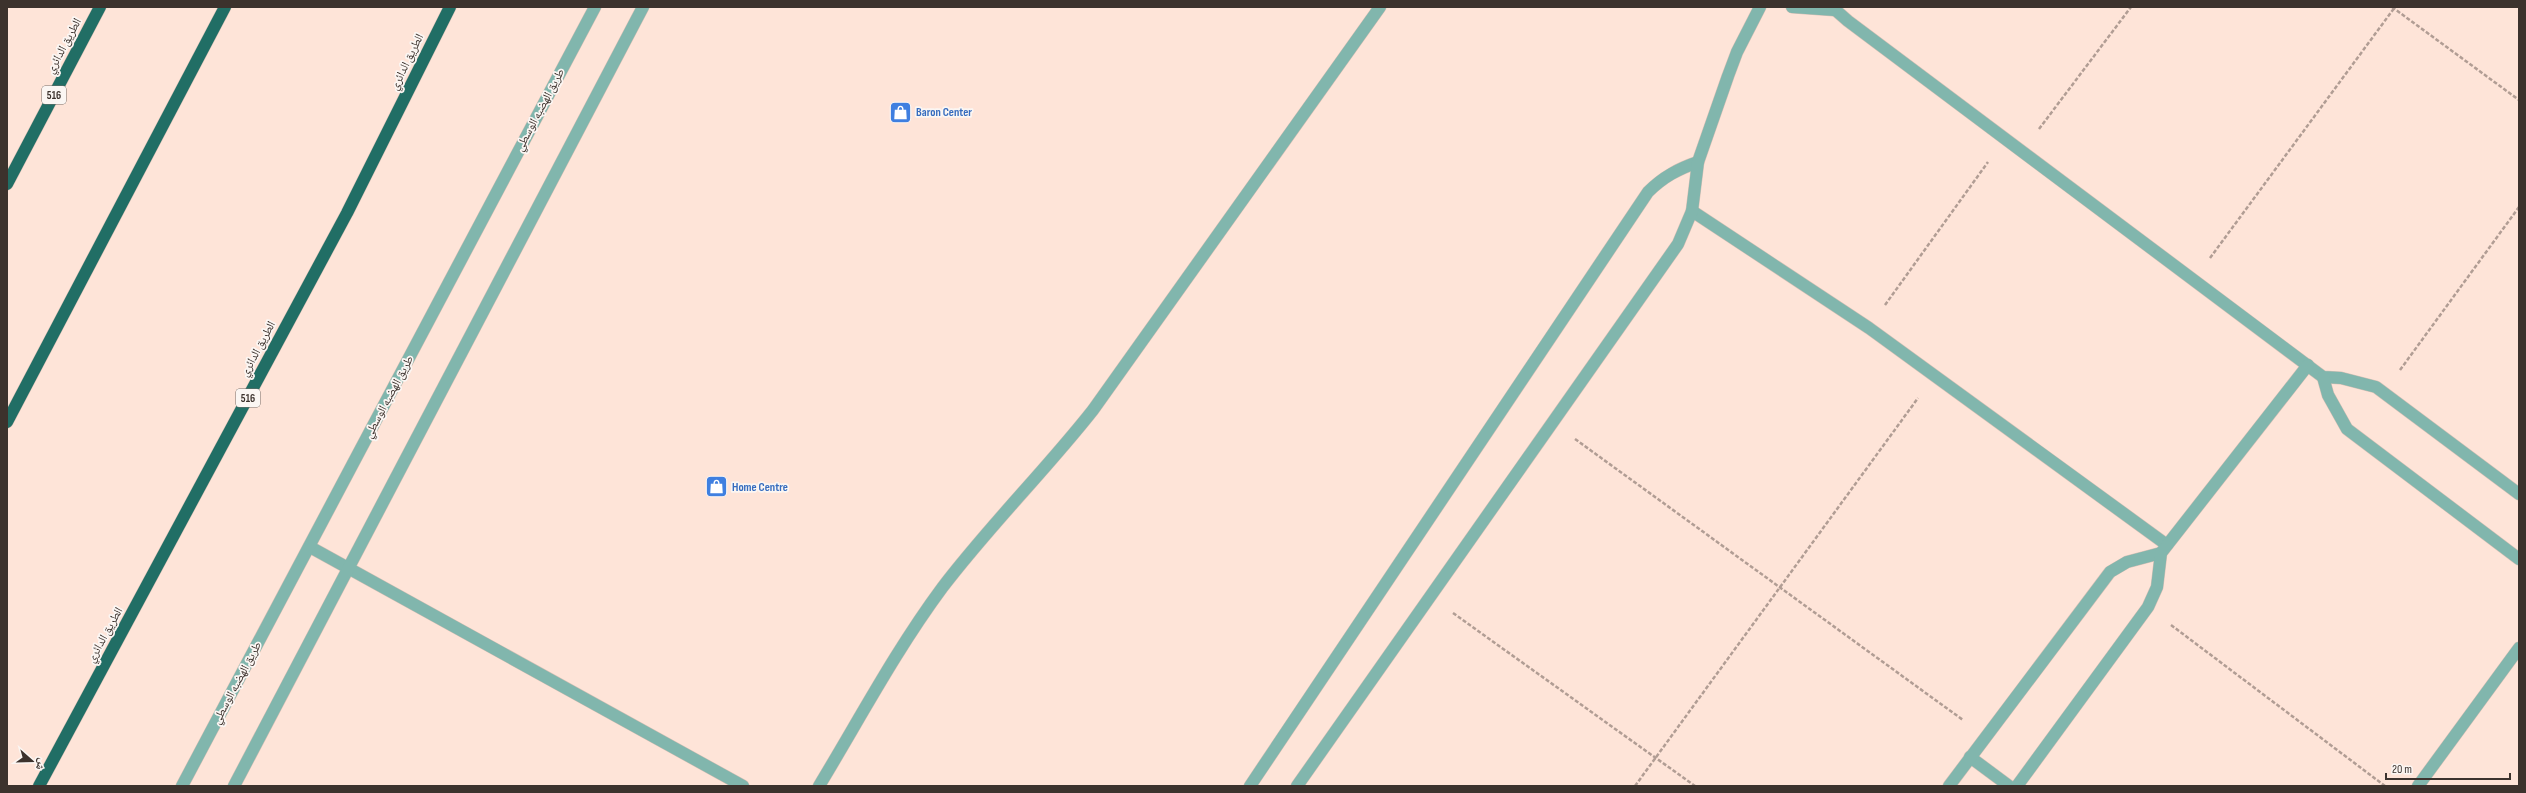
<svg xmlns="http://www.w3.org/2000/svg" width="2526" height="793" font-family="'Sofia Sans Condensed','Noto Naskh Arabic',sans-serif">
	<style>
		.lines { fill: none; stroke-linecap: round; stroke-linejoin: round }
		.lane-casing { stroke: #d7c0b6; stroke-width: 13 }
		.street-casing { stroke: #d7c0b6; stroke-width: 13 }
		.highway-casing { stroke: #d7c0b6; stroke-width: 13 }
		.path { stroke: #b19d94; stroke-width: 2.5; stroke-dasharray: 4 2; stroke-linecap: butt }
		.lane { stroke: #81b6ad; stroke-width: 12 }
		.street { stroke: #81b6ad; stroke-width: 12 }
		.highway { stroke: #216e65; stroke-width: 12 }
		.labels { text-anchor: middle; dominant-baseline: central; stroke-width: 3.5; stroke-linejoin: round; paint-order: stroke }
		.shield { fill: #fbf6f3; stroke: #756d68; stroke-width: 1 }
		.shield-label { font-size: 11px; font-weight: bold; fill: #3c322d }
		.street-label { font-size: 12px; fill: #3c322d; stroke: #fbf6f3 }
		.shop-label { font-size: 12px; font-weight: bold; fill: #366cbe; stroke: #fbf6f3; text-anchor: start }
	</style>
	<rect width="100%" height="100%" fill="#fee4d8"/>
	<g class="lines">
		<defs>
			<path id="lane" d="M819,786C859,720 896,650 942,588C989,526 1045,471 1093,410L1380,7"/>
			<g id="street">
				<path d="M1792,7L1834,10"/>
				<path d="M1832,7L1848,21L2323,377L2341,378L2376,387L2519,494"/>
				<path d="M1692,211L1869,328L2167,545"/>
				<path d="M2323,377L2328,395L2347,429L2519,559"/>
				<path d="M310,547L743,786"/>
				<path d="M1970,757L2009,786"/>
				<path d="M182,786L595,7"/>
				<path d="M234,786L643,7"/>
				<path d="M1250,786L1648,192C1663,177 1678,169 1698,162"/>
				<path d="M1297,786L1678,244L1692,211L1698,162L1728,76L1737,52L1760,7"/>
				<path d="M1949,786L2110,572L2127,562L2161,553"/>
				<path d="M2017,786L2148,607L2157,587L2161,553L2308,365"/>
				<path d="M2418,786L2519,648"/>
			</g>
			<g id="highway">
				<path d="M7,184L100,7"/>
				<path d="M7,422L225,7"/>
				<path d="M39,786L347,213L450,7"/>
			</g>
		</defs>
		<use href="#lane" class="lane-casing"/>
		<use href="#street" class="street-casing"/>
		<use href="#highway" class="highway-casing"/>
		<g class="path">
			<path d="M2392,7L2519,100"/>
			<path d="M2039,129L2131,7"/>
			<path d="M2210,258L2395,7"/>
			<path d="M1885,305L1988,162"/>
			<path d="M2400,370L2519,207"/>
			<path d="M1575,439L1963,720"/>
			<path d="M1453,613L1695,786"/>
			<path d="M2171,625L2385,786"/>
			<path d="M1635,786L1918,398"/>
		</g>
		<use href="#lane" class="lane"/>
		<use href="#street" class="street"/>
		<use href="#highway" class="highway"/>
	</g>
	<defs>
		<symbol id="shop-square" viewBox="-11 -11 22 22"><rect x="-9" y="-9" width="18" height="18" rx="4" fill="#3f7fe0" stroke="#fbf6f3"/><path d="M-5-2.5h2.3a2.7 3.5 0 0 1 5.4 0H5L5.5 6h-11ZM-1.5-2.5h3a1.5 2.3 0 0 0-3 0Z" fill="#fff"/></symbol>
	</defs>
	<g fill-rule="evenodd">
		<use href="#shop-square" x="888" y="100" width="25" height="25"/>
		<use href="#shop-square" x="704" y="474" width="25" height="25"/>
	</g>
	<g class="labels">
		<g class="shield">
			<rect x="42" y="86" width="24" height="18" rx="3"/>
			<rect x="236" y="389" width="24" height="18" rx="3"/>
		</g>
		<g class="shield-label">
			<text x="54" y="95">516</text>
			<text x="248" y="398">516</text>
		</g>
		<g class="street-label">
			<text transform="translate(64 46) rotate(-62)">الطريق الدائري</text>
			<text transform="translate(407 62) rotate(-64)">الطريق الدائري</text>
			<text transform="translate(540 110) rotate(-62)">طريق الهضبه الوسطي</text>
			<text transform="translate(258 349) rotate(-62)">الطريق الدائري</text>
			<text transform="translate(389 397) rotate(-62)">طريق الهضبه الوسطي</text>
			<text transform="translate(105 635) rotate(-61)">الطريق الدائري</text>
			<text transform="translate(237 683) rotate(-62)">طريق الهضبه الوسطي</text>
		</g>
		<g class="shop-label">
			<text x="916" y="112">Baron Center</text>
			<text x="732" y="487">Home Centre</text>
		</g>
	</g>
	<rect width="2526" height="793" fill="none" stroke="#3c322d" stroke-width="16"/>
	<g transform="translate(32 761) rotate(110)" stroke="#fbf6f3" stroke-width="3" paint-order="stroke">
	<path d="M0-3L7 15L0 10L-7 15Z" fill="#3c322d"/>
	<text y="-6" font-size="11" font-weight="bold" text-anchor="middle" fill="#3c322d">ش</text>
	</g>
	<path d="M2386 773v6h124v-6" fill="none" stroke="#3c322d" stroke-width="2"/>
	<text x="2392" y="773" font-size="12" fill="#3c322d" stroke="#fbf6f3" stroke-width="3" paint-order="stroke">20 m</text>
</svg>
